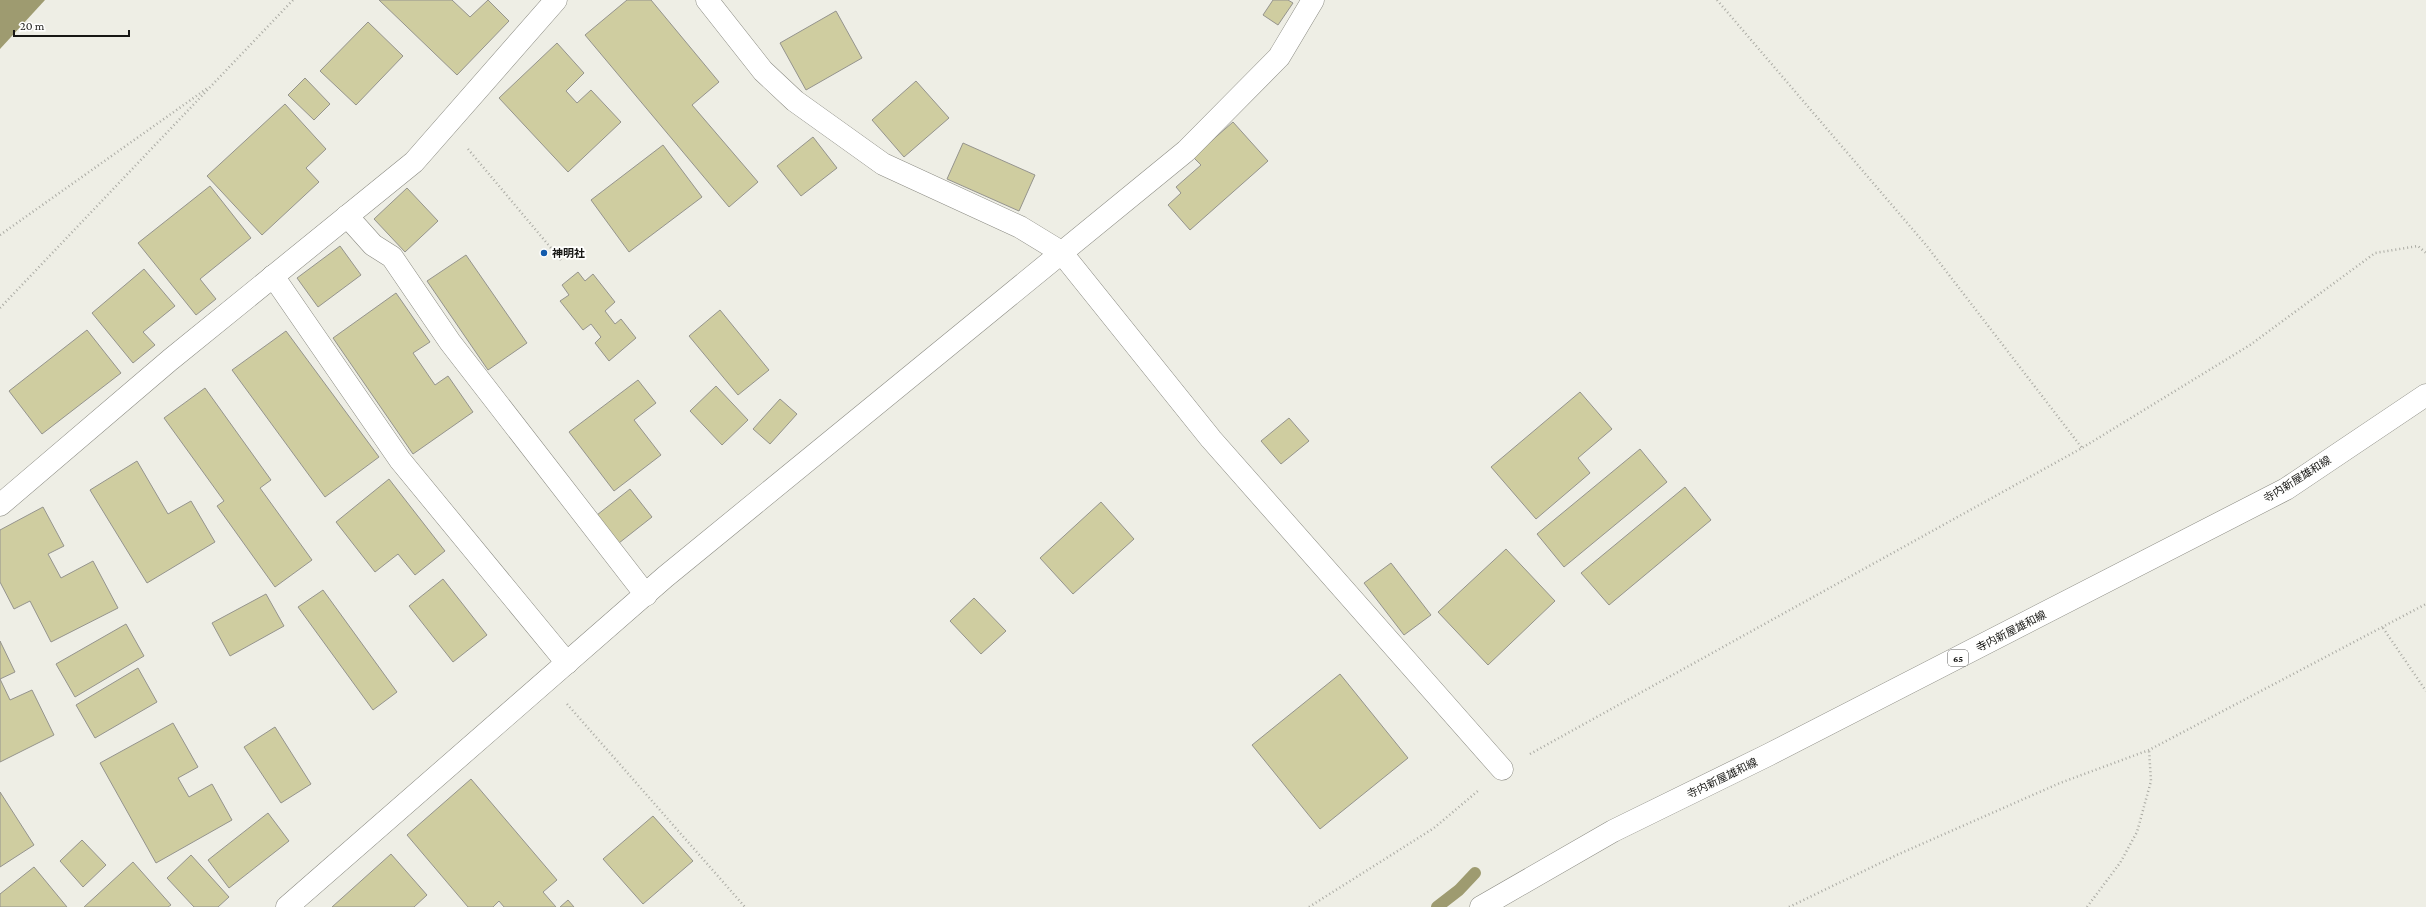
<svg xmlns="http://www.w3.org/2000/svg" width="2426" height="907" font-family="'Crimson Pro','Noto Sans JP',serif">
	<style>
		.water { fill: #9e9b70 }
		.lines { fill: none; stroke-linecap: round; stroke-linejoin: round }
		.stream { stroke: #9e9b70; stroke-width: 12 }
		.building { fill: #cfcda0; stroke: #95948d }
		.minor-casing { stroke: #8a8a82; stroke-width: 23 }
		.major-casing { stroke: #8a8a82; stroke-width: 23 }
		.path { stroke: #aaaaa3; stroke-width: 2.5; stroke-dasharray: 1 3; stroke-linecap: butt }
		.minor { stroke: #fff; stroke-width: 22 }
		.major { stroke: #fff; stroke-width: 22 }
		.poi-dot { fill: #125bab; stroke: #fffffe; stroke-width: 1.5 }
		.labels { text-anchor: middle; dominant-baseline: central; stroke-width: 3.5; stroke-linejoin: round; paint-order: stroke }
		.shield { fill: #fffffe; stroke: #5d5d5a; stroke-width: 1 }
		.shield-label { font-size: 10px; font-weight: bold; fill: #171714 }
		.poi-label { font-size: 11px; font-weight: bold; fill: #171714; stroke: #fffffe; text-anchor: start }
		.street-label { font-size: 11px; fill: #171714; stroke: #fffffe }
	</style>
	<rect width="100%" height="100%" fill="#eeeee5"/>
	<path class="water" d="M0,0H45L0,49Z"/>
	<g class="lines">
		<path class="stream" d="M1437,907L1459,890L1475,873"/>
	</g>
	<g class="building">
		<path d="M379,0H452L470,17L488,0L509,21L457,75Z"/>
		<path d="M627,0H651L719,82L692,105L758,182L729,207L585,35Z"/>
		<path d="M1273,0H1288L1293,3L1278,25L1263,15Z"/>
		<path d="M836,11L862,58L806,90L780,43Z"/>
		<path d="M368,22L403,56L356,105L320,71Z"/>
		<path d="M557,43L584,73L566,91L577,103L591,90L621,122L568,172L499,98Z"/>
		<path d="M305,78L330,104L314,120L288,95Z"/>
		<path d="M916,81L949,118L904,157L872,120Z"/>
		<path d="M285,104L326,149L306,168L319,182L262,235L207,176Z"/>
		<path d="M1233,122L1268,161L1190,230L1168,205L1181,193L1176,187L1201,165L1193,157Z"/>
		<path d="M813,137L837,168L801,196L777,166Z"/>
		<path d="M963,143L1035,175L1019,211L947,179Z"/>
		<path d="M663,145L702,197L629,252L591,200Z"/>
		<path d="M210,186L251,238L200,279L216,299L196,315L138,243Z"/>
		<path d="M407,188L438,221L405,252L374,219Z"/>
		<path d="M340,246L361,275L318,307L297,278Z"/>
		<path d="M466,255L527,343L488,370L427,281Z"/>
		<path d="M144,269L175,306L143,332L155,345L133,363L92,313Z"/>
		<path d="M578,272L585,281L593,274L615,302L605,311L615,324L621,319L636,338L609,361L595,343L601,337L591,324L583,330L560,301L569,295L562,285Z"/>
		<path d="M396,293L430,342L413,353L435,385L448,376L473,412L413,454L333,338Z"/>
		<path d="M720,310L769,370L738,395L689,336Z"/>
		<path d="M87,330L121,373L42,434L9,391Z"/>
		<path d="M286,331L379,457L325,497L232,370Z"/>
		<path d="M638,380L656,403L634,420L661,455L614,491L569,432Z"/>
		<path d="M716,386L748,420L722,445L690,411Z"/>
		<path d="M205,388L271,480L260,488L312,560L275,587L217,506L224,501L164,418Z"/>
		<path d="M1580,392L1612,429L1578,458L1590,473L1536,519L1491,467Z"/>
		<path d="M780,399L797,414L770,444L753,429Z"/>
		<path d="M1289,418L1309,441L1281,464L1261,441Z"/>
		<path d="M1640,449L1667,482L1564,567L1537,534Z"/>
		<path d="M137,461L168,514L191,501L215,542L147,583L90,490Z"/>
		<path d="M389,479L445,551L415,575L398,554L375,572L336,522Z"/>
		<path d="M1685,487L1711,520L1609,605L1581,573Z"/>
		<path d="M630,489L652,517L619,543L597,515Z"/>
		<path d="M1101,502L1134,539L1073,594L1040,558Z"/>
		<path d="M43,507L64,546L48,554L61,578L93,561L118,608L51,642L30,601L14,609L0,582V530Z"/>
		<path d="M1506,549L1555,601L1488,665L1438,612Z"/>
		<path d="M1391,563L1431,615L1404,635L1364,583Z"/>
		<path d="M443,579L487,635L453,662L409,606Z"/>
		<path d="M323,590L397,692L373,710L298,607Z"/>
		<path d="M266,594L284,626L230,656L212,623Z"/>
		<path d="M974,598L1006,631L981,654L950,621Z"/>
		<path d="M126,624L144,656L75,697L56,664Z"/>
		<path d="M0,641L15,672L0,679L10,700L32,690L54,735L0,762Z"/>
		<path d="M138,668L157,702L95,738L76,705Z"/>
		<path d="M1340,674L1408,758L1320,829L1252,745Z"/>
		<path d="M173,723L198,767L178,778L189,797L212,784L232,820L156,863L100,763Z"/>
		<path d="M275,727L311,784L281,803L244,747Z"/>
		<path d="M471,779L557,880L543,892L556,907H504L499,901L493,907H468L407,835Z"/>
		<path d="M0,792L34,845L0,867Z"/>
		<path d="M268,813L289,841L229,888L208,860Z"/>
		<path d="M653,816L693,861L643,904L603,859Z"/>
		<path d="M82,840L106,865L83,887L60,861Z"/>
		<path d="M391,854L427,895L414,907H332Z"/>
		<path d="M191,855L229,897L218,907H194L167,878Z"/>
		<path d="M133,862L171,905L168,907H84Z"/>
		<path d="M34,867L67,907H0V894Z"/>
		<path d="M568,900L574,907H560Z"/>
	</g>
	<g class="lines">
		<defs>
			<g id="minor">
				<path d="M707,0L763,71L795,101L883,164L1020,227L1061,252L1211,439L1502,769"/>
				<path d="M347,216L373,245L392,257L450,342L646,595"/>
				<path d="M273,276L400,460L567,663"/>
				<path d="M0,505L170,360L414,162L556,0"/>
				<path d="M287,907L665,577L1186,151L1279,57L1313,0"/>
			</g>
			<path id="major" d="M1481,907L1613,831L1768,755L2286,489L2426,395"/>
		</defs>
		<use href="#minor" class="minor-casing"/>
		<use href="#major" class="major-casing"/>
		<g class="path">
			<path d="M1717,0L1926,245L2082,448"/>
			<path d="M468,149L561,260"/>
			<path d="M0,235L209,87"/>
			<path d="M0,308L293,0"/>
			<path d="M2383,628L2426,691"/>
			<path d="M567,704L745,907"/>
			<path d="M1530,754L2082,448L2250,345L2375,253L2418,246L2426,253"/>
			<path d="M1309,907L1434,828L1479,790"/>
			<path d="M1789,907L1899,854L2060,783L2149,750L2426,604"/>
			<path d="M2087,907L2120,863L2137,832L2151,781L2149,750"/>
		</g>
		<use href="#minor" class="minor"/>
		<use href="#major" class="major"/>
	</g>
	<circle class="poi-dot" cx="544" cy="253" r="4"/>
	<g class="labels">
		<rect class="shield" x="1948" y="650" width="20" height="16" rx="3"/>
		<g class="shield-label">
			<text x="1958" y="658">65</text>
		</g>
		<g class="poi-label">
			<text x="552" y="253">神明社</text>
		</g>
		<g class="street-label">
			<text transform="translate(2297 479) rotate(-32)">寺内新屋雄和線</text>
			<text transform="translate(2011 631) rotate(-27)">寺内新屋雄和線</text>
			<text transform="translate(1722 778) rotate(-26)">寺内新屋雄和線</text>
		</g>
	</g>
	<path d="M14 30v6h115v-6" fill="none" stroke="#171714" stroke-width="2"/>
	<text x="20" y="30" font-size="12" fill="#171714" stroke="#fffffe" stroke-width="3" paint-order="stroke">20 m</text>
</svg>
